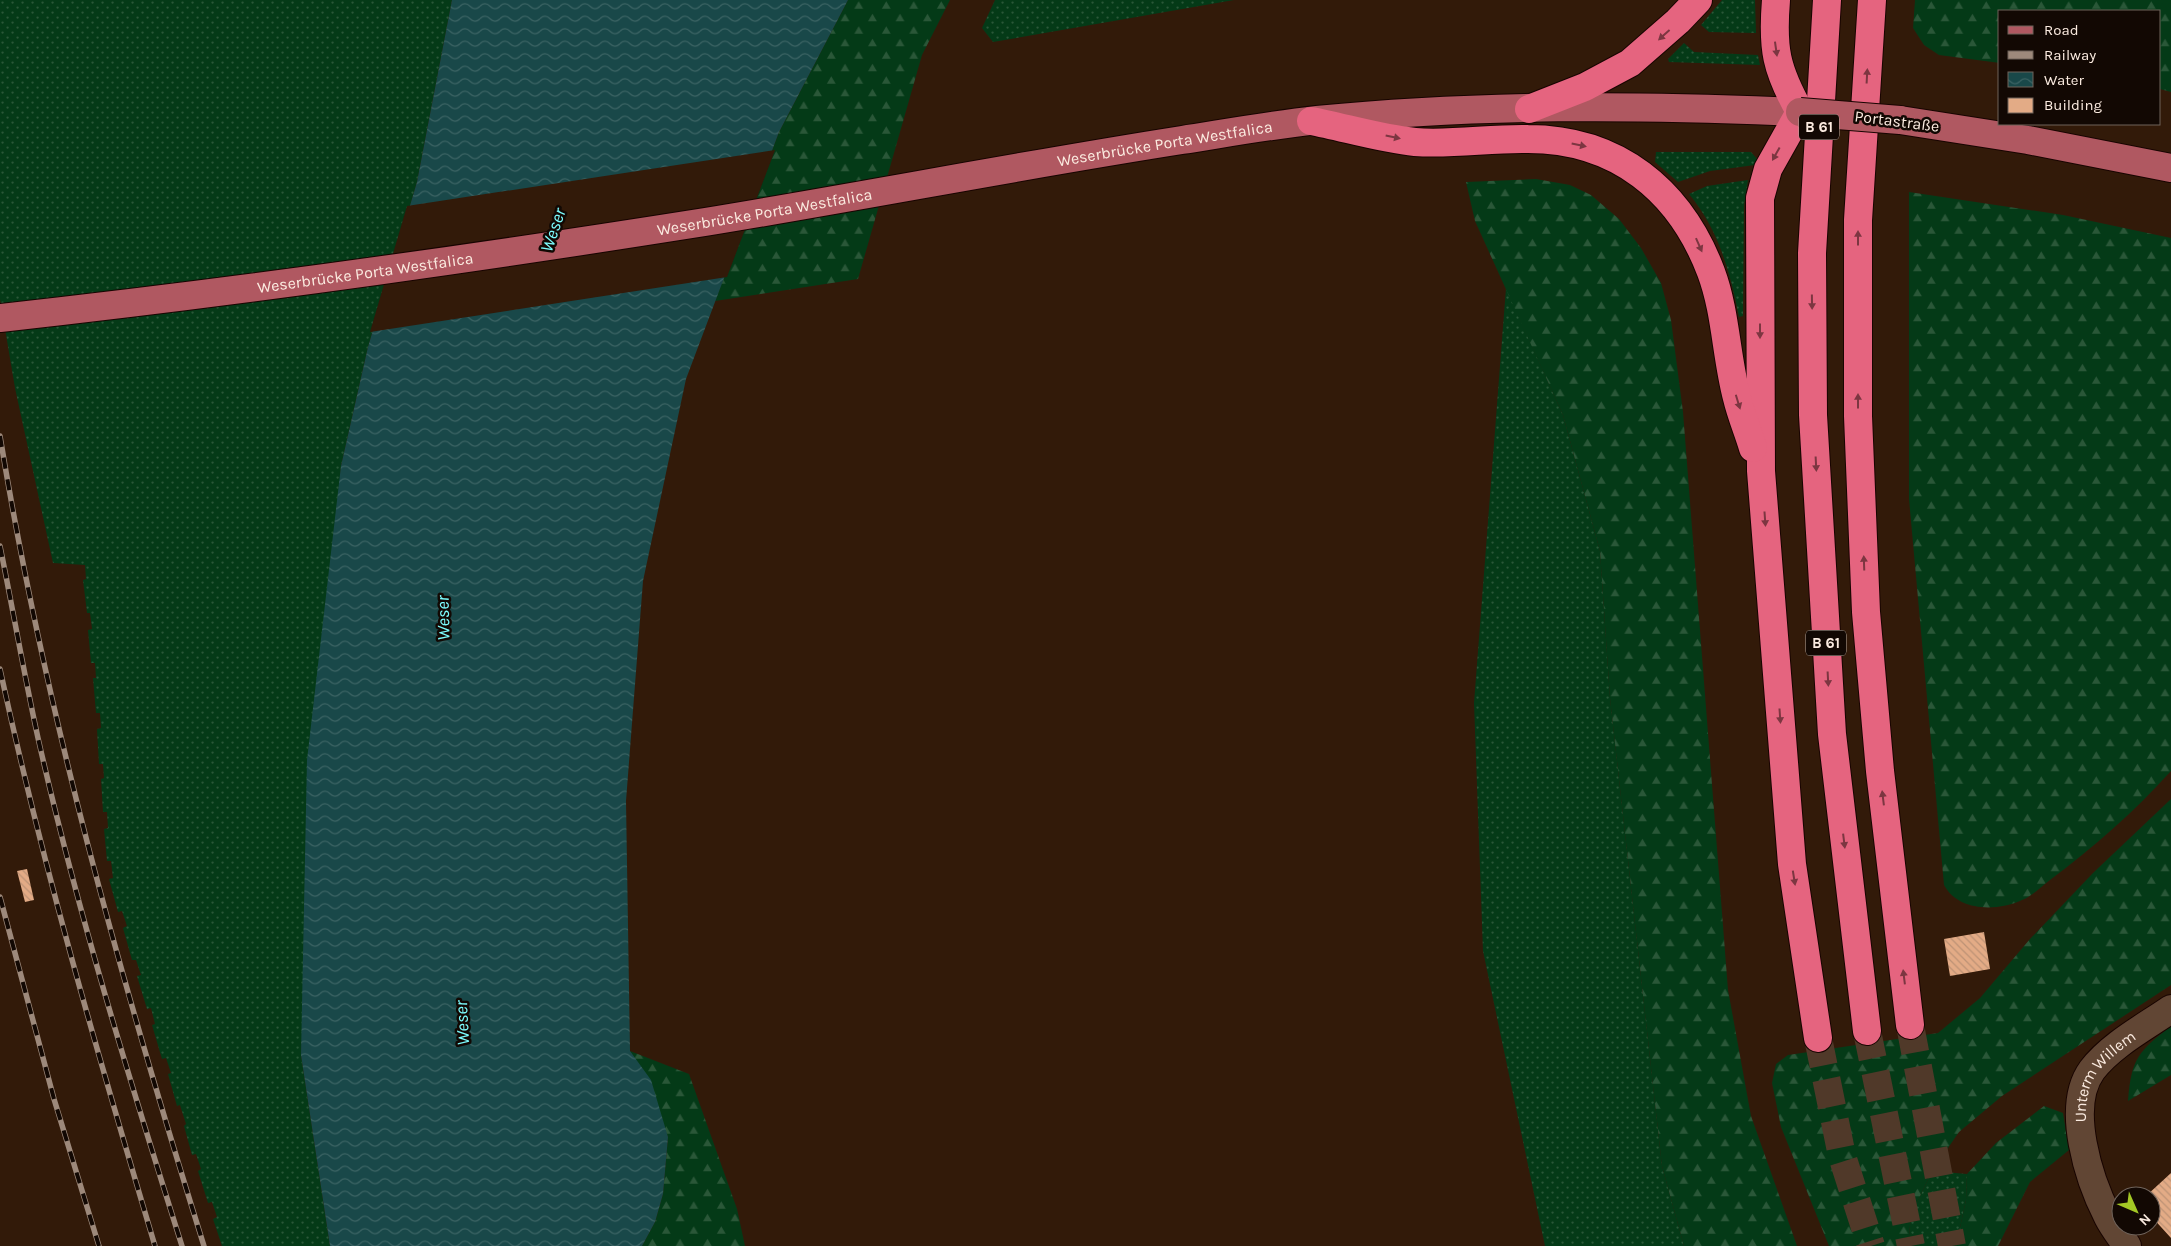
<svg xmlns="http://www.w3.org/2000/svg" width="2171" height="1246" font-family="Karla,sans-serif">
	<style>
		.grass { fill: url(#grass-dots) }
		.forest { fill: url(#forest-firs) }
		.water { fill: url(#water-waves) }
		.pier { fill: #321a09 }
		.building { fill: url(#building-back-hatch) }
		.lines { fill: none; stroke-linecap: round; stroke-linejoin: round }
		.highway-tunnel { stroke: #503929; stroke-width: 28; stroke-dasharray: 28 14; stroke-linecap: butt }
		.minor-casing { stroke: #180400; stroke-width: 30 }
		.major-casing { stroke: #180400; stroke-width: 30 }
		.highway-casing { stroke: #180400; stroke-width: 30 }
		.minor { stroke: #614634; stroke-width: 28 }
		.major { stroke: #b05861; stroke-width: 28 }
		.highway { stroke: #e5647f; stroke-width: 28 }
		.rail-casing { stroke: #9d897b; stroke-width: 5.5 }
		.rail { stroke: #120803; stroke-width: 4; stroke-dasharray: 11; stroke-linecap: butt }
		.major-bridge-casing { stroke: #180400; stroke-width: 30; stroke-linecap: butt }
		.major-bridge { stroke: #b05861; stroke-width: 28 }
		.oneway { fill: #7c3641 }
		.labels { text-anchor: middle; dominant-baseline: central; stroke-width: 5; stroke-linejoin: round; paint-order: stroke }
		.shield { fill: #120803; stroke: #b5a79e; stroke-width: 1 }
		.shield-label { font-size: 15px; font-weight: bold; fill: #fbebe0 }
		.street-label { font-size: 16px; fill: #fbebe0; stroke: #120803 }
		.water-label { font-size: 18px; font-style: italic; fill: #7cfbfd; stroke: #120803 }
	</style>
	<defs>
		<pattern id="grass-dots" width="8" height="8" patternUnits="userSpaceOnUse" patternTransform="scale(1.25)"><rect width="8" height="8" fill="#043a17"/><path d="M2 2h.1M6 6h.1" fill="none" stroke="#2a5738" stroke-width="1.8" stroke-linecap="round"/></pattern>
		<pattern id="forest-firs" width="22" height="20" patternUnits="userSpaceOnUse" patternTransform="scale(1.25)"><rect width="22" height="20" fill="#043a17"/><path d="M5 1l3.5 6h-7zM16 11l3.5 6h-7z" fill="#2a5738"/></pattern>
		<pattern id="water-waves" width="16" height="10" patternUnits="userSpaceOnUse" patternTransform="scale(1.25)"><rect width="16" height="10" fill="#194849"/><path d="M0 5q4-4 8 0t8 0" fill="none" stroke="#3b6363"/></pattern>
		<pattern id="building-back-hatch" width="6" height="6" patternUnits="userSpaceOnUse" patternTransform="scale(1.25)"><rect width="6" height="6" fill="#e3ab86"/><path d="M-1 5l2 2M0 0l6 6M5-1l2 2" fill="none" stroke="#bd9275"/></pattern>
	</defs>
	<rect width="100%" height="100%" fill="#321a09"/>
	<g class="grass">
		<path d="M0,0H452L417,182L368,347L341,466L301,1055L330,1246H222L213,1219L217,1217L212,1202L208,1203L198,1171L201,1169L196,1154L192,1155L184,1126L186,1124L180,1105L177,1106L168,1074L171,1073L166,1058L162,1059L152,1025L155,1024L151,1008L147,1009L137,976L141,975L136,960H132L123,928L127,926L122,911L118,912L109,879L113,878L111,861H107L104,829L108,828L107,812H103L101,779L104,778L103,764H99L97,729L101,728L100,713H96L93,678H96L95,663H91L88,630L92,629L90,613H87L83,580L86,579L85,565L53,563L15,388L0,299Z"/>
		<path d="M995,0H1234L993,42L982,28Z"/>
		<path d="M1722,0H1755L1756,33L1709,32L1701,25Z"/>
		<path d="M1684,43L1694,52L1758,55L1760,65L1669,62L1668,59Z"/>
		<path d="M1656,152H1751L1758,160L1755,165L1710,171L1678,182L1655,162Z"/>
		<path d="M1748,180L1744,206L1743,316L1739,317C1730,272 1719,230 1689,194L1707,186Z"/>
		<path d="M1506,288L1563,415L1600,551L1610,698L1662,1166L1684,1246H1545L1483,951L1474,703Z"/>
		<path d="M1932,1171L1967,1174L1966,1200L1956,1246H1908L1911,1215Z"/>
	</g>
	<g class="forest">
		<path d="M848,0H950L922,55L858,279L715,301L779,132Z"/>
		<path d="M1915,0H2171V92L2160,89V11H2000V63L1939,55L1924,45L1913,28Z"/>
		<path d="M1536,179L1570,185L1591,195L1619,219L1641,248L1661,283L1671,320L1683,412L1728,990L1751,1116L1797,1246H1684L1662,1166L1610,698L1600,551L1563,415L1475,221L1466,182Z"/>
		<path d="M1909,192L2063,215L2171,238V771C2135,811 2093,848 2050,880C2041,887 2032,896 2022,900C1996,912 1958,911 1944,885L1909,499Z"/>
		<path d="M2171,799V985L2002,1096L1959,1132L1932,1171L1911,1215L1908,1246H1829L1781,1127L1772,1083L1776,1064L1788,1055L1938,1033L1980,998L2030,939L2093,873Z"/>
		<path d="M2171,1026V1075L2128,1101C2131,1058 2139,1051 2171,1026Z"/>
		<path d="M630,1051L689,1074L737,1209L745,1246H642L655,1222L663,1194L668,1137Z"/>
		<path d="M2044,1106L2063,1113L2069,1150L2030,1182L1998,1246H1956L1966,1200L1967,1174L1996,1143Z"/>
	</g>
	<path class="water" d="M452,0H848L779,132L686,379L643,581L626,801L630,1051L651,1080L668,1137L663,1194L655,1222L642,1246H330L301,1055L307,760L341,466L368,347L417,182Z"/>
	<path class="pier" d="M775,150L727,277L370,332L407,206Z"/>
	<g class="building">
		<path d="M27,869L34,900L25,902L17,871Z"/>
		<path d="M1984,932L1990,969L1950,976L1944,939Z"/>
		<path d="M2171,1173V1238L2151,1216V1196H2146Z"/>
	</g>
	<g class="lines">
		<g class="highway-tunnel">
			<path d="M1910,1025L1952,1246"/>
			<path d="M1867,1031L1911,1246"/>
			<path d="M1818,1038L1842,1156L1871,1246"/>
		</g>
		<defs>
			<g id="minor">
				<path id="s1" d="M2127,1246C2121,1237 2113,1227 2108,1217C2089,1180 2065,1107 2092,1070C2111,1045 2145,1027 2171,1009"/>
			</g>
			<g id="major">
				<path d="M1900,120L2028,140L2171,168"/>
				<path id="s2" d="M0,318C236,292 471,259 705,222C864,196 1022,165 1182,140C1227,133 1272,125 1317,120C1477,104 1639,105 1800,112"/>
			</g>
			<g id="highway">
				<path d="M1776,0C1772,49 1776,69 1800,112L1768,169L1760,198L1761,471L1792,864L1818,1038"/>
				<path d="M1827,0L1812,253L1813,415L1832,734L1867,1031"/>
				<path d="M1872,0L1858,220V416L1866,612L1880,771L1910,1025"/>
				<path d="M1529,109L1585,87L1630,63L1678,21L1698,0"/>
				<path d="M1311,121C1343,127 1382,139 1415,142C1452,145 1491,138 1528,139C1617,139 1680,190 1711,272C1726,312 1726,357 1737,398C1741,415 1748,431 1753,448"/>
			</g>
		</defs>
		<use href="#minor" class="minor-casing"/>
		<use href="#major" class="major-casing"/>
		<use href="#highway" class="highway-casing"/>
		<use href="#minor" class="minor"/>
		<use href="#major" class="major"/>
		<use href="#highway" class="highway"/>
		<defs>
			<g id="rail">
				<path d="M0,436C45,711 121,980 204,1246"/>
				<path d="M0,546C13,610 24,674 38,738C77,910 129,1078 182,1246"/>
				<path d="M0,669C42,864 98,1055 155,1246"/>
				<path d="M0,897L54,1099L99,1246"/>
			</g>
		</defs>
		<use href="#rail" class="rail-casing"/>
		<use href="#rail" class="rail"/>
		<defs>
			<path id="major-bridge" d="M1800,112L1900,120"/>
		</defs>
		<use href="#major-bridge" class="major-bridge-casing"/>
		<use href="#major-bridge" class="major-bridge"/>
	</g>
	<defs><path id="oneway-solid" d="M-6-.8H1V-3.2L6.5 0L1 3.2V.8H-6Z" transform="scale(1.25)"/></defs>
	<g class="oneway">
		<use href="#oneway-solid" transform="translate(1664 35) rotate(138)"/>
		<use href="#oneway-solid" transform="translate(1776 49) rotate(82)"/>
		<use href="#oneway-solid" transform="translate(1867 76) rotate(-87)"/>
		<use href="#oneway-solid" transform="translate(1393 137) rotate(12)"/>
		<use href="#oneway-solid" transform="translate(1579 145) rotate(12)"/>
		<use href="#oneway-solid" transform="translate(1776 154) rotate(119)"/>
		<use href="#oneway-solid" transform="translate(1858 238) rotate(-90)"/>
		<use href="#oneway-solid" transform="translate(1699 245) rotate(66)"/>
		<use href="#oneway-solid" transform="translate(1812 302) rotate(89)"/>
		<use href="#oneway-solid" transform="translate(1760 331) rotate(90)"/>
		<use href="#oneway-solid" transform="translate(1858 401) rotate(-90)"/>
		<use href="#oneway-solid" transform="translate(1738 402) rotate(73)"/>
		<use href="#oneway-solid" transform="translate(1816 464) rotate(87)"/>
		<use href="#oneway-solid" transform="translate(1765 519) rotate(86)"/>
		<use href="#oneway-solid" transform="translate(1864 563) rotate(-92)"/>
		<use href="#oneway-solid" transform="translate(1828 679) rotate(87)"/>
		<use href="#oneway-solid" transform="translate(1780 716) rotate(86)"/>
		<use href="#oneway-solid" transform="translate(1883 798) rotate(-97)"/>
		<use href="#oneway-solid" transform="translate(1844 841) rotate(83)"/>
		<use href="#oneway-solid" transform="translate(1794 878) rotate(81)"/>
		<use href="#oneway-solid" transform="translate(1904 977) rotate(-97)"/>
	</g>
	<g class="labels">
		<g class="shield">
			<rect x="1799" y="114.5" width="40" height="25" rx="4"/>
			<rect x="1806" y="630.5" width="40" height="25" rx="4"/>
		</g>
		<g class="shield-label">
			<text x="1819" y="127">B 61</text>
			<text x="1826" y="643">B 61</text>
		</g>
		<g class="street-label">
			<text transform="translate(1897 121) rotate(7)">Portastraße</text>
			<text stroke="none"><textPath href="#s2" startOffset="1178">Weserbrücke Porta Westfalica</textPath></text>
			<text stroke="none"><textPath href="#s2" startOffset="772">Weserbrücke Porta Westfalica</textPath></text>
			<text stroke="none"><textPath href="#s2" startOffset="368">Weserbrücke Porta Westfalica</textPath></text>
			<text stroke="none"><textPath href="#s1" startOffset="189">Unterm Willem</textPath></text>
		</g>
		<g class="water-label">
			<text transform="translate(553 230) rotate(-71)">Weser</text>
			<text transform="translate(443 618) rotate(-91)">Weser</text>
			<text transform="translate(462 1023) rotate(-93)">Weser</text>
		</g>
	</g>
	<rect x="1998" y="10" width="162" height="115" fill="#120803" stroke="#6f635b"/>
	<rect x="2008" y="26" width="25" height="8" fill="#b05861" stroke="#6f635b"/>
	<text x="2044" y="35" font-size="15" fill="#fbebe0">Road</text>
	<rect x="2008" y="51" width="25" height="8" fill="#9d897b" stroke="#6f635b"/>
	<text x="2044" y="60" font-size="15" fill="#fbebe0">Railway</text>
	<rect x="2008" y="72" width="25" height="15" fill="url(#water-waves)" stroke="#6f635b"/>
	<text x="2044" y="85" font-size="15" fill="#fbebe0">Water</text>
	<rect x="2008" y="98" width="25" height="15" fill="#e3ab86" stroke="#6f635b"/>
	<text x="2044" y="110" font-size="15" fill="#fbebe0">Building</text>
	<g transform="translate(2136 1211) rotate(135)"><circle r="24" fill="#120803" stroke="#6f635b"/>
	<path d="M0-4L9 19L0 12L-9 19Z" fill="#a4c825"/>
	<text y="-8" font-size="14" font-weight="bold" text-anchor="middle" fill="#fbebe0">N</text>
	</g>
</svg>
